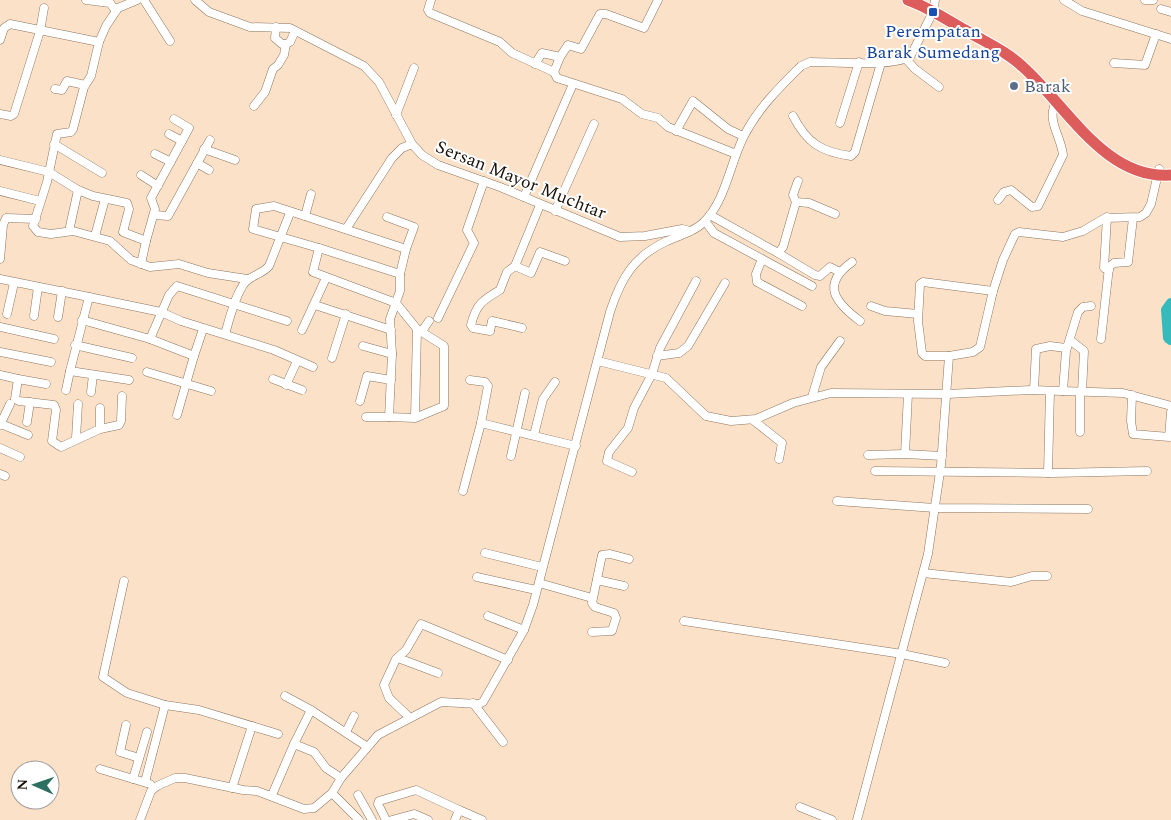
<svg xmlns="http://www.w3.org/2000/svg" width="1171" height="820" font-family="Spectral,serif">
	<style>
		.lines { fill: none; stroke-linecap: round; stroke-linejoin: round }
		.river { stroke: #37babb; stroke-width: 10 }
		.minor-casing { stroke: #8d765f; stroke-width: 9 }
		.highway-casing { stroke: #fff; stroke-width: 13 }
		.minor { stroke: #fff; stroke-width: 8 }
		.highway { stroke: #dd5d5c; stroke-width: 11 }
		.transit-dot { fill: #1a4fb4; stroke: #fff; stroke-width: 2 }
		.service-dot { fill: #5c6f8a; stroke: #fff; stroke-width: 2 }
		.labels { text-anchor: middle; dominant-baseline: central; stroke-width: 4; stroke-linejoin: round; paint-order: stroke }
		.transit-label { font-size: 18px; fill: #164399; stroke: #fff }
		.service-label { font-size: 18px; fill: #4e5e75; stroke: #fff; text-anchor: start }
		.street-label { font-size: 18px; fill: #1b1209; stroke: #fff }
	</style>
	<rect width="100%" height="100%" fill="#fbe1c8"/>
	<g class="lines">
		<path class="river" d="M1171,303L1166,310L1168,338L1171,340"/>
		<defs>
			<g id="minor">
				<path d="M86,0L110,3L116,11"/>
				<path d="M137,0L118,8L106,26L99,42L91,76L84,87L73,129L71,132L57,134L47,182L33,226L38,232L51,234L73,231L110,241L131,260L150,267L179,264L208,273L247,279"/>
				<path d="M144,0L170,41"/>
				<path d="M195,0L209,12L250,27L290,28L364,66L379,82L412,144L422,155L438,165L500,187L620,237L645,236L682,229L690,231"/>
				<path d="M431,0L428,10L430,13L500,42L512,53L554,72"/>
				<path d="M1064,0L1082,11L1171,39"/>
				<path d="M1145,0H1153"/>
				<path d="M1161,9L1171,12"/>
				<path d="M276,27L275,38L282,44H286"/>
				<path d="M0,40L4,28L10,24L99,42"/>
				<path d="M560,57L554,72L557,78L622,99L642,114L658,118L668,127L736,154"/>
				<path d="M906,59L915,69L939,87"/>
				<path d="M1114,63L1145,65L1156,34"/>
				<path d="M535,64L542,53L560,57L568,45L581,49L600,14H606L644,28L658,0"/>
				<path d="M55,89L62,90L67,81L85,85"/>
				<path d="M254,106L265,92L273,69L278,65L284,55L286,44L290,42L295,31"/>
				<path d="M0,114L11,116L14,114L40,31L44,8"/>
				<path d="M396,115L414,68"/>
				<path d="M793,116C807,143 821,152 851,156L855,152L881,63"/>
				<path d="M840,123L859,62"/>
				<path d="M676,131L693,101L728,129L743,136"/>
				<path d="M169,134L182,141"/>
				<path d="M54,144L102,173"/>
				<path d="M204,149L235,160"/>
				<path d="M155,154L171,162"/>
				<path d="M0,160L49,172L78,190L93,196L127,203L129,209L123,232L146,241L141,264"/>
				<path d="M197,163L209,170"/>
				<path d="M141,175L158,186"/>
				<path d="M0,191L40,201"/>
				<path d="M524,197L573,84"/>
				<path d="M998,200L1004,192L1011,190L1032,207L1038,206L1063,155C1061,135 1045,120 1057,100"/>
				<path d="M796,202L793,195L798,181"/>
				<path d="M555,211L594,124"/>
				<path d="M154,215L168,216L210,140"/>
				<path d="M710,215L778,253L783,247L796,202L809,203L835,214"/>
				<path d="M305,216L311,194"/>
				<path d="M387,217L414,227L406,249"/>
				<path d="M1107,217L1104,268L1109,270"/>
				<path d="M705,221L714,233L812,286"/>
				<path d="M346,229L392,158L402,148L412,144"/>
				<path d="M69,231L78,190"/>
				<path d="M95,236L105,199"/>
				<path d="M146,241L155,209L151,198L189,128L174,119"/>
				<path d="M319,248L400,274"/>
				<path d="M778,253L815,275L820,276L830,267L840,272"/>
				<path d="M0,259L3,225L6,218L36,219"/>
				<path d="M762,259L756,274L757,282L802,306"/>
				<path d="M852,262C820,285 836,303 860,321"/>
				<path d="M515,266L531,273L540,252L565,261"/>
				<path d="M0,279L89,297L70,371L129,380"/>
				<path d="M89,297L161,312L181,321L274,350L313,367"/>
				<path d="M315,305L391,330"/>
				<path d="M871,306L885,311L918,314"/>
				<path d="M7,314L14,283"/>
				<path d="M34,316L38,287"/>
				<path d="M58,317L62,291"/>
				<path d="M438,318L474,243L467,230L484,181"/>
				<path d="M82,320L150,339L194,356L203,329"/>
				<path d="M0,327L54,339"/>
				<path d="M522,328L492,321L490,331L473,328L471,325C476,304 483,300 500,290L507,272L515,266L540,205"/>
				<path d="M302,330L326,278"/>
				<path d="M422,331L429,321"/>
				<path d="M225,334C229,321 237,286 249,279C256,274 263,273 269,266L290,213"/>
				<path d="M150,339L169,295L177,286L287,321"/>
				<path d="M1101,339L1109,267L1114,263L1128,262L1133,218"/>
				<path d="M1070,340L1084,351L1082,392"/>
				<path d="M75,345L132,358"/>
				<path d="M363,346L392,354"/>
				<path d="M0,352L51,362"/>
				<path d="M657,356L679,353L688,346L725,283"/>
				<path d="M949,356H925L922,353L918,321L920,284L923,282L993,291"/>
				<path d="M332,358L346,314"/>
				<path d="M598,361L666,378L706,416L731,421L756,419L793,403L831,393L947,394L1031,390L1123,393L1171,406"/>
				<path d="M147,372L211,391"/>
				<path d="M0,375L18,379L15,399L19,401L54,405L56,410L52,441L61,447L100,429L119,425L121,421L122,396"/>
				<path d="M18,379L46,384"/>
				<path d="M273,379L302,390"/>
				<path d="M286,385L297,361"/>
				<path d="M66,390L70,371"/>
				<path d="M1034,390L1036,349L1050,346L1066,348"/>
				<path d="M1063,391L1066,351L1078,312L1083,307L1091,306"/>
				<path d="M91,392L93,375"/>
				<path d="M1132,395L1131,421L1133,434L1169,437L1171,412"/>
				<path d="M812,397L821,367L840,341"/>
				<path d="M360,401L367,376L391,380"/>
				<path d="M177,415L194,356"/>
				<path d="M366,417H389"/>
				<path d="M415,418L417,329L396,303L313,272L319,248L253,229L256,209L274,206L406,249L400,274V291L390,319L392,354L389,417L415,418L444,406V346L417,329"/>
				<path d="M753,420L782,443L779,459"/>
				<path d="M27,422L30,402"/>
				<path d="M481,423L576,446"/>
				<path d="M1,424L28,435"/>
				<path d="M0,425L10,404"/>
				<path d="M100,429V408"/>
				<path d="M1080,432V392"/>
				<path d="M534,435L543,399L555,382"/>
				<path d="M76,438L78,404"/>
				<path d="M0,448L20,457"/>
				<path d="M905,454L908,394"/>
				<path d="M868,455L905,454L942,456"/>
				<path d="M511,456L525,393"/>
				<path d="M875,471L1053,473L1147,471"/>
				<path d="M632,472L607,461L609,452L628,428L634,408L652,374L660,348L696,281"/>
				<path d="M1048,473L1050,391"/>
				<path d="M0,474L5,476"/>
				<path d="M463,491L481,423L488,386L485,382L470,380"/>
				<path d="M837,501L935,508L1088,509"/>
				<path d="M485,553L542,567"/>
				<path d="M923,573L1011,582L1032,576H1047"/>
				<path d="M477,577L536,590"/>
				<path d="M597,580L624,586"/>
				<path d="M124,581L103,677L127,693L165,705L145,782"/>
				<path d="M539,583L592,598"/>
				<path d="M488,616L524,630"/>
				<path d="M684,621L902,654L945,663"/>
				<path d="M592,632L612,631L616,618L614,613L595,607L592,603L602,555L610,554L629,559"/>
				<path d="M398,658L438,673"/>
				<path d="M285,696L311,710L366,746"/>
				<path d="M473,703L503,742"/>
				<path d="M165,705L199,710L278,734"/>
				<path d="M311,710L294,744L314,752L326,768L341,778"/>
				<path d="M409,717L389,698L384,685L396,659L406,650L421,624L508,660"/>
				<path d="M126,725L120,752L139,758"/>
				<path d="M346,732L354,716"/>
				<path d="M100,769L150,784"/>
				<path d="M133,779L147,732"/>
				<path d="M232,788L252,726"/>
				<path d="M332,793L359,820"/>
				<path d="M272,795L294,744"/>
				<path d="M358,795L372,820"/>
				<path d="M800,807L832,820"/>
				<path d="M140,820L151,791L157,786L175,778H185L243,790L257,791L304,809L314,808L332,793L341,778L378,735L441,702L479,704L483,702L524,630L533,605L610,312C621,278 634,256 667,241C679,236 695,231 704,222C726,200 730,163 744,136C758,108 780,87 801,66L810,62C837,62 887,67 910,57L933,12L935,0"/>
				<path d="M386,820L378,804L379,801L416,790L459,810"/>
				<path d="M392,820L414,814L428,820"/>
				<path d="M455,820L459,810L482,820"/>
				<path d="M857,820L928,554L941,465L949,356L973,352L980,347L993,291L1003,260L1015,234L1019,232L1063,237L1083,231L1105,218L1140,217L1146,213L1151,204L1159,169"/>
			</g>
			<path id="highway" d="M908,0C928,7 947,20 965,30C985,42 1006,51 1023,67C1066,105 1105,180 1171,175"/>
		</defs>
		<use href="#minor" class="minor-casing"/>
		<use href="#highway" class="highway-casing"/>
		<use href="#minor" class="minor"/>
		<use href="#highway" class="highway"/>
	</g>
	<rect class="transit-dot" x="928" y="7" width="10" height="10" rx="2.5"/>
	<circle class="service-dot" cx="1014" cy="86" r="5"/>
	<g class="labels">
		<g class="transit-label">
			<text x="933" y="31">Perempatan<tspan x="933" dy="21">Barak Sumedang</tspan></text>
		</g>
		<g class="service-label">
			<text x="1024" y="86">Barak</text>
		</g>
		<g class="street-label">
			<text transform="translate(521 180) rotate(22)">Sersan Mayor Muchtar</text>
		</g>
	</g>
	<g transform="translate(35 785) rotate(272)"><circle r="24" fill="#ffffff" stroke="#a4a09d"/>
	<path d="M0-4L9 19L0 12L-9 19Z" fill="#2d7062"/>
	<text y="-8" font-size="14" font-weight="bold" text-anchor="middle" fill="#1b1209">N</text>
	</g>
</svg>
